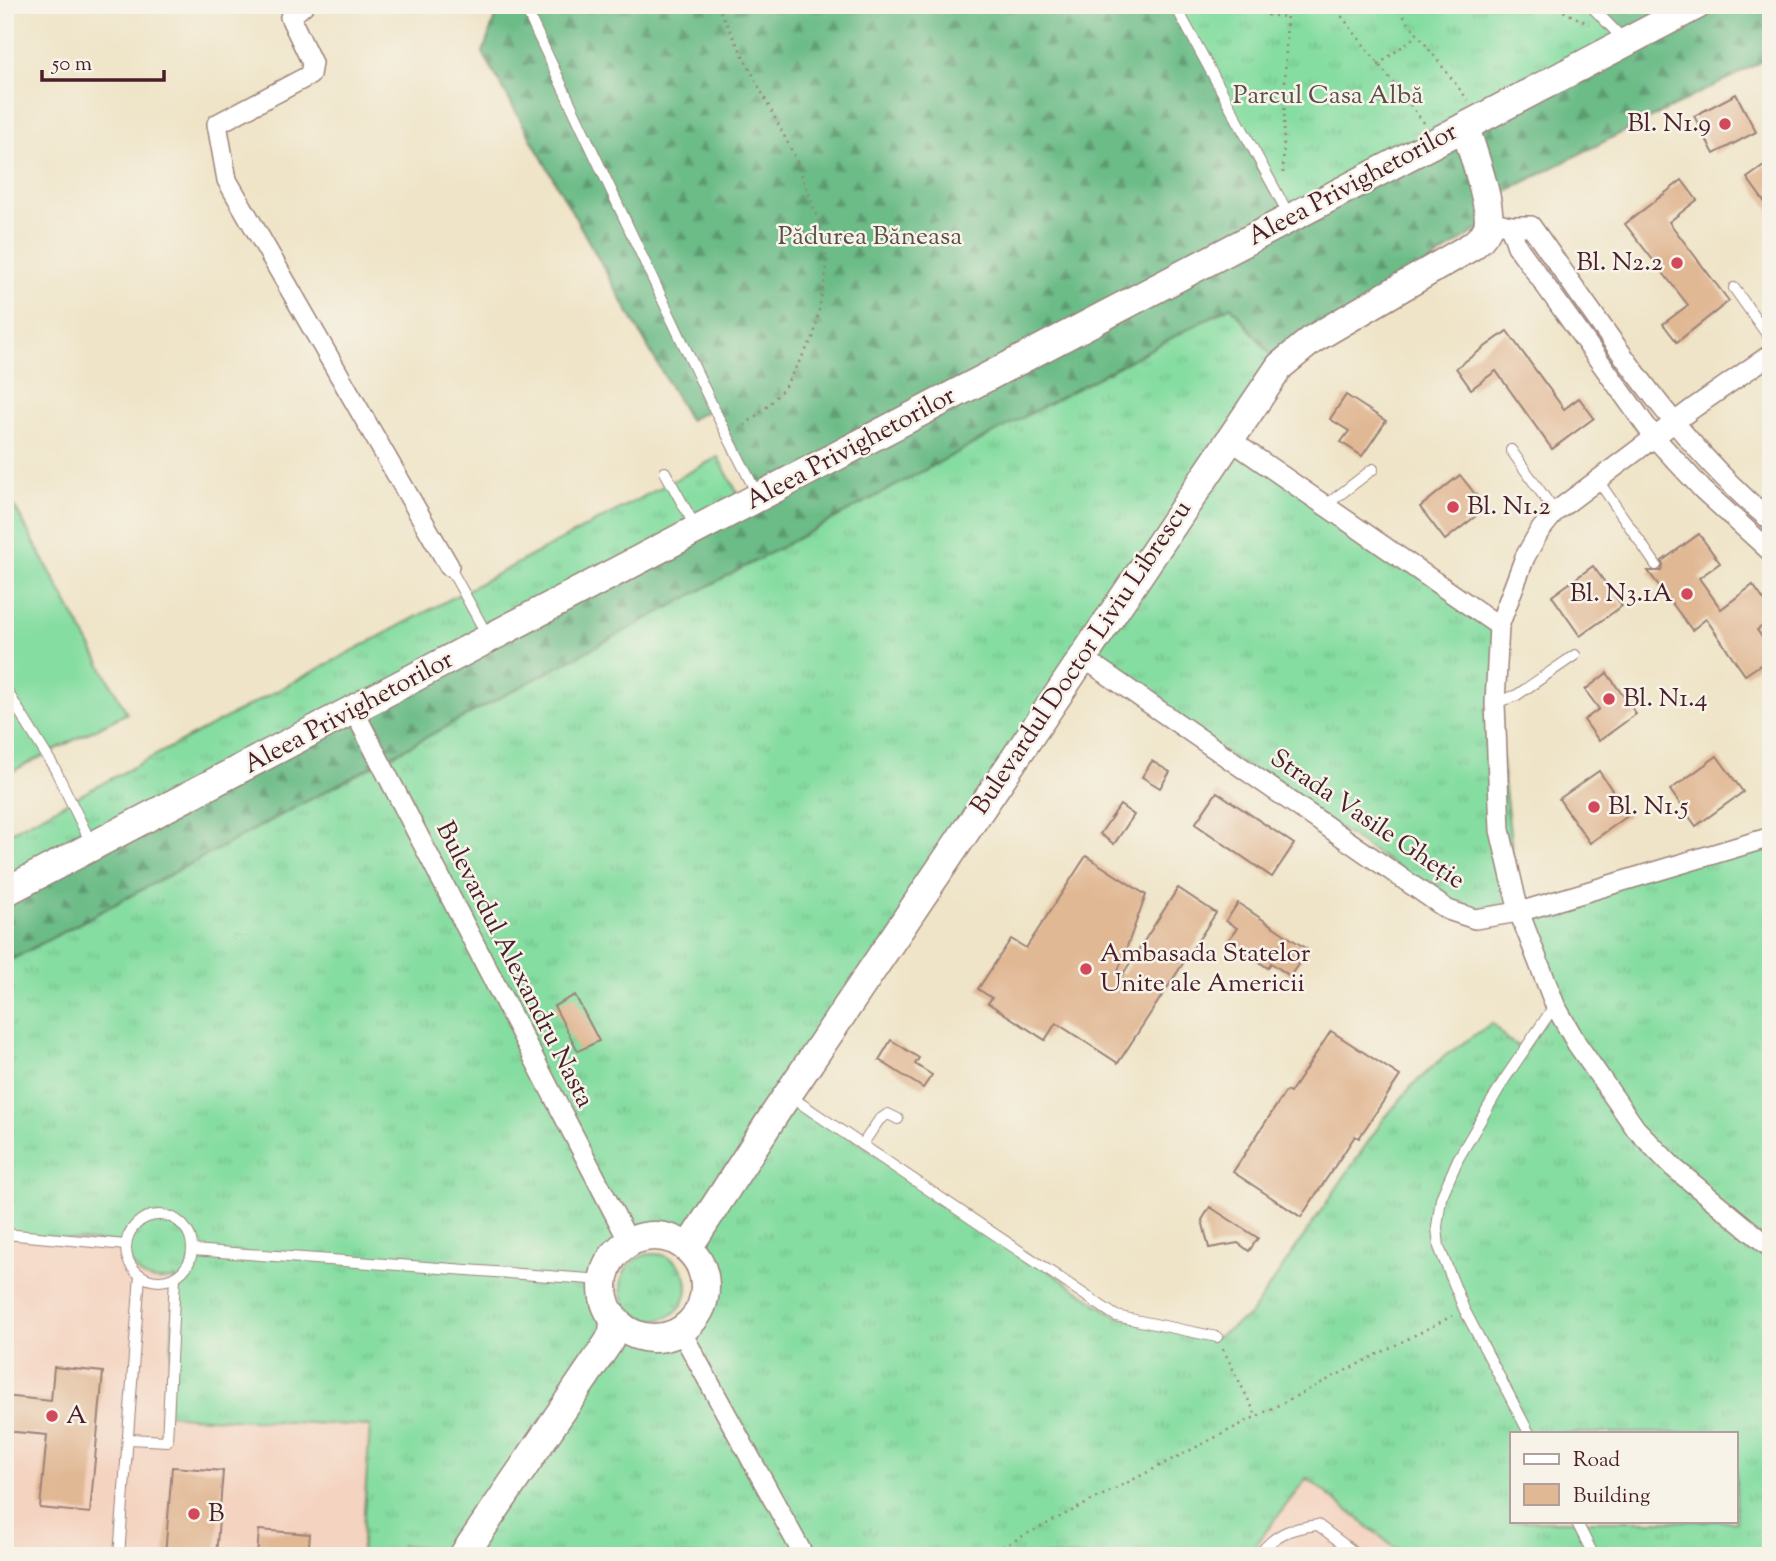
<svg xmlns="http://www.w3.org/2000/svg" width="1776" height="1561" font-family="'Sorts Mill Goudy',serif">
	<style>
		.built { fill: #f4d3c0 }
		.grass { fill: url(#grass-tufts); stroke: #687e66; stroke-width: 2; fill-rule: evenodd }
		.forest { fill: url(#forest-firs); stroke: #5b6e59; stroke-width: 2 }
		.garden { fill: #85dda1; stroke: #687e66; stroke-width: 2 }
		.building { fill: #e1b894 }
		.lines { fill: none; stroke-linecap: round; stroke-linejoin: round }
		.lane-casing { stroke: #9c8279; stroke-width: 12 }
		.street-casing { stroke: #9c8279; stroke-width: 22 }
		.secondary-casing { stroke: #9c8279; stroke-width: 31 }
		.path { stroke: #9c8279; stroke-width: 2.5; stroke-dasharray: 2 5; stroke-linecap: butt }
		.lane { stroke: #fff; stroke-width: 10 }
		.street { stroke: #fff; stroke-width: 19 }
		.secondary { stroke: #fff; stroke-width: 28 }
		.poi-dot { fill: #d1495b; stroke: #f7f3e8; stroke-width: 2.5 }
		.labels { text-anchor: middle; dominant-baseline: central; stroke-width: 5; stroke-linejoin: round; paint-order: stroke }
		.park-label { font-size: 26px; fill: #594e48; stroke: #f7f3e8 }
		.poi-label { font-size: 26px; fill: #4a1f2b; stroke: #f7f3e8; text-anchor: start }
		.street-label { font-size: 26px; fill: #4a1f2b; stroke: #f7f3e8 }
	</style>
	<defs>
		<pattern id="grass-tufts" width="24" height="20" patternUnits="userSpaceOnUse" patternTransform="scale(1.75)"><rect width="24" height="20" fill="#85dda1"/><path d="M3 7l-1-3M5 7V3M7 7l1-3M15 17l-1-3M17 17v-4M19 17l1-3" fill="none" stroke="#74bd8b"/></pattern>
		<pattern id="forest-firs" width="22" height="20" patternUnits="userSpaceOnUse" patternTransform="scale(1.75)"><rect width="22" height="20" fill="#6cbc87"/><path d="M5 1l3.5 6h-7zM16 11l3.5 6h-7z" fill="#5b986f"/></pattern>
	</defs>
	<rect width="100%" height="100%" fill="#f7f3e8"/>
	<filter id="ink" filterUnits="userSpaceOnUse"><feTurbulence type="fractalNoise" baseFrequency=".0143" numOctaves="2"/><feDisplacementMap in="SourceGraphic" scale="14" xChannelSelector="R" yChannelSelector="G"/><feConvolveMatrix kernelMatrix="1 2 1 2 8 2 1 2 1" color-interpolation-filters="sRGB"/></filter>
	<filter id="wash" filterUnits="userSpaceOnUse"><feTurbulence type="fractalNoise" baseFrequency=".00686" numOctaves="4" result="noise"/><feDisplacementMap in="SourceGraphic" scale="28" xChannelSelector="R" yChannelSelector="G"/><feGaussianBlur stdDeviation="1.57" result="paint"/><feColorMatrix in="noise" values="0 0 0 0 0 0 0 0 0 0 0 0 0 0 0 0 0 1.4 0 .05"/><feComposite in="paint" operator="in"/></filter>
	<g filter="url(#wash)">
		<rect width="100%" height="100%" fill="#efe4c7"/>
		<g class="built">
			<path d="M5,1234L603,1280L602,1293L609,1313L621,1327L629,1332L651,1338L665,1337L681,1331L804,1556H5Z"/>
			<path d="M1307,1478L1405,1556H1247Z"/>
		</g>
		<g class="grass">
			<path d="M1175,5H1590L1626,42L1291,218Z"/>
			<path d="M1232,305L1280,366L1229,439L1499,626L1495,703L1519,912L1771,837V1556H1596L1577,1521H1736V1433H1512V1521H1576L1594,1556H1405L1307,1478L1247,1556H423V1547L401,1545L400,1554L386,1553L385,1556H361L370,1426L188,1417L168,1414L175,1278C148,1286 128,1272 126,1244L5,1234V963ZM1083,658L1475,919L1519,912L1555,1005L1526,1050L1507,1040L1492,1023L1442,1058L1411,1087L1383,1120L1250,1315L1217,1337L1116,1316L788,1095ZM649,1236C658,1236 667,1236 675,1240C705,1253 714,1291 695,1318C689,1327 680,1332 669,1336C606,1360 569,1252 649,1236Z"/>
			<path d="M718,457L744,505L5,892V835Z"/>
			<circle cx="654" cy="1287" r="33"/>
		</g>
		<path class="forest" d="M499,5H1175L1291,218L1625,43L1590,5H1771V57L1487,201L1490,221L1280,366L1231,306L5,963V899L759,497L713,408L689,420L483,53Z"/>
		<path class="garden" d="M5,489L127,713L5,775Z"/>
		<g id="blocks">
			<g class="building">
				<path d="M1736,94L1756,132L1714,154L1694,116Z"/>
				<path d="M1771,161V211L1747,178Z"/>
				<path d="M1682,180L1697,200L1669,222L1729,301L1677,342L1663,324L1688,305L1625,224Z"/>
				<path d="M1507,331L1564,409L1579,398L1594,418L1552,449L1496,371L1471,389L1456,368Z"/>
				<path d="M1346,395L1386,421L1362,456L1341,442L1349,431L1330,419Z"/>
				<path d="M1460,475L1486,508L1445,540L1420,507Z"/>
				<path d="M1699,534L1720,563L1699,578L1721,609L1753,585L1771,610V620L1757,630L1771,650V680L1760,665L1745,675L1706,619L1692,630L1648,571H1661L1663,565L1662,561Z"/>
				<path d="M1593,566L1622,606L1580,636L1552,596Z"/>
				<path d="M1607,673L1636,714L1599,741L1584,720L1599,709L1585,690Z"/>
				<path d="M1717,756L1743,792L1696,826L1670,790Z"/>
				<path d="M1152,761L1170,772L1160,788L1142,777Z"/>
				<path d="M1599,771L1629,815L1590,843L1559,799Z"/>
				<path d="M1217,792L1294,844L1272,877L1195,824Z"/>
				<path d="M1120,805L1134,815L1114,844L1100,834Z"/>
				<path d="M1086,856L1146,895L1118,971L1123,974L1178,888L1216,913L1118,1063L1056,1023L1045,1040L988,1003L992,998L978,989L1011,939L1026,948Z"/>
				<path d="M1238,903L1308,950L1290,976L1271,963L1268,968L1228,941L1237,928L1226,921Z"/>
				<path d="M575,995L599,1041L578,1051L554,1006Z"/>
				<path d="M1331,1031L1400,1076L1359,1138L1355,1136L1301,1217L1233,1172L1286,1091L1290,1093Z"/>
				<path d="M891,1040L919,1058L915,1064L932,1075L923,1088L879,1060Z"/>
				<path d="M1210,1207L1258,1238L1249,1251L1238,1243L1209,1248L1202,1220Z"/>
				<path d="M54,1367L103,1372L90,1513L40,1508L47,1435L5,1431V1396L51,1401Z"/>
				<path d="M172,1467L223,1471L216,1556H165Z"/>
				<path d="M259,1530L310,1534L308,1556H257Z"/>
			</g>
		</g>
	</g>
	<g filter="url(#ink)">
		<use href="#blocks" fill-opacity="0" stroke="#9c8279" stroke-width="2"/>
		<g class="lines">
			<defs>
				<g id="lane">
					<path d="M524,5L713,407L757,494"/>
					<path d="M1175,5L1290,217"/>
					<path d="M1590,5L1623,39"/>
					<path d="M1734,288L1771,340"/>
					<path d="M1511,450L1555,512"/>
					<path d="M665,472L695,526"/>
					<path d="M1597,479L1656,565"/>
					<path d="M1325,506L1373,469"/>
					<path d="M449,566L487,635"/>
					<path d="M5,688L55,769L91,843"/>
					<path d="M1495,703L1517,695L1575,655"/>
					<path d="M788,1095L1116,1316L1217,1337"/>
					<path d="M862,1145L879,1120L888,1114L898,1119"/>
					<circle cx="159" cy="1248" r="33"/>
					<path d="M5,1234L126,1245"/>
					<path d="M193,1250L603,1280"/>
					<path d="M1529,1433L1464,1309L1439,1247L1437,1227L1441,1198L1458,1159L1504,1080L1555,1005"/>
					<path d="M129,1439L167,1441L175,1278"/>
					<path d="M1576,1521L1594,1556"/>
					<path d="M119,1556L140,1275"/>
					<path d="M1258,1556C1275,1533 1291,1528 1318,1525L1359,1556"/>
				</g>
				<g id="street">
					<path d="M304,5L290,17L312,63L310,75L217,124L227,180L449,566"/>
					<path d="M1490,221L1510,226H1531C1605,329 1673,439 1771,521"/>
					<path d="M1510,226L1517,246L1654,437L1703,490L1771,552"/>
					<path d="M1771,354L1692,409L1555,512L1539,532L1525,557L1499,626L1495,703L1500,830L1519,912L1555,1005L1577,1044L1636,1129L1674,1168L1771,1248"/>
					<path d="M1229,439L1499,626"/>
					<path d="M1082,657L1448,910L1475,919L1519,912L1771,837"/>
					<path d="M354,711L629,1242"/>
					<path d="M681,1331L804,1556"/>
				</g>
				<g id="secondary">
					<path d="M5,892L1697,5"/>
					<circle cx="654" cy="1287" r="51"/>
					<path d="M688,1248L776,1112L1280,366L1313,339L1472,246C1478,241 1484,236 1487,229C1495,211 1471,148 1465,127"/>
					<path d="M463,1556L608,1343L613,1333L614,1321"/>
				</g>
			</defs>
			<use href="#lane" class="lane-casing"/>
			<use href="#street" class="street-casing"/>
			<use href="#secondary" class="secondary-casing"/>
			<g class="path">
				<path d="M717,5L796,159L824,236L827,267L814,336L784,388L768,406L740,429"/>
				<path d="M1241,5L1267,15L1287,17"/>
				<path d="M1333,5L1425,124"/>
				<path d="M1395,5L1468,100"/>
				<path d="M1551,5L1589,24"/>
				<path d="M1378,65L1417,35"/>
				<path d="M1283,173L1287,5"/>
				<path d="M1223,1349L1256,1415"/>
				<path d="M984,1556L1452,1316"/>
			</g>
			<use href="#lane" class="lane"/>
			<use href="#street" class="street"/>
			<use href="#secondary" class="secondary"/>
		</g>
	</g>
	<g class="poi-dot">
		<circle cx="1725" cy="124" r="7"/>
		<circle cx="1677" cy="263" r="7"/>
		<circle cx="1453" cy="507" r="7"/>
		<circle cx="1687" cy="594" r="7"/>
		<circle cx="1609" cy="699" r="7"/>
		<circle cx="1594" cy="807" r="7"/>
		<circle cx="1086" cy="969" r="7"/>
		<circle cx="52" cy="1416" r="7"/>
		<circle cx="194" cy="1514" r="7"/>
	</g>
	<g class="labels">
		<g class="park-label">
			<text x="1328" y="96">Parcul Casa Albă</text>
			<text x="870" y="237">Pădurea Băneasa</text>
		</g>
		<g class="poi-label">
			<text x="1711" y="124" text-anchor="end">Bl. N1.9</text>
			<text x="1663" y="263" text-anchor="end">Bl. N2.2</text>
			<text x="1467" y="507">Bl. N1.2</text>
			<text x="1673" y="594" text-anchor="end">Bl. N3.1A</text>
			<text x="1623" y="699">Bl. N1.4</text>
			<text x="1608" y="807">Bl. N1.5</text>
			<text x="1100" y="954">Ambasada Statelor<tspan x="1100" dy="30">Unite ale Americii</tspan></text>
			<text x="66" y="1416">A</text>
			<text x="208" y="1514">B</text>
		</g>
		<g class="street-label">
			<text transform="translate(1353 185) rotate(-28)">Aleea Privighetorilor</text>
			<text transform="translate(851 449) rotate(-28)">Aleea Privighetorilor</text>
			<text transform="translate(1082 658) rotate(-56)">Bulevardul Doctor Liviu Librescu</text>
			<text transform="translate(349 713) rotate(-28)">Aleea Privighetorilor</text>
			<text transform="translate(1367 820) rotate(34)">Strada Vasile Gheție</text>
			<text transform="translate(514 965) rotate(63)">Bulevardul Alexandru Nasta</text>
		</g>
	</g>
	<rect width="1776" height="1561" fill="none" stroke="#f7f3e8" stroke-width="28"/>
	<rect x="1510" y="1432" width="228" height="91" fill="#f7f3e8" stroke="#b29e9c" stroke-width="2"/>
	<rect x="1524" y="1454" width="35" height="10" fill="#ffffff" stroke="#b29e9c" stroke-width="2"/>
	<text x="1573" y="1466" font-size="21" fill="#4a1f2b">Road</text>
	<rect x="1524" y="1484" width="35" height="21" fill="#e1b894" stroke="#b29e9c" stroke-width="2"/>
	<text x="1573" y="1502" font-size="21" fill="#4a1f2b">Building</text>
	<path d="M42 70v10h122v-10" fill="none" stroke="#4a1f2b" stroke-width="3.5"/>
	<text x="52" y="70" font-size="21" fill="#4a1f2b" stroke="#f7f3e8" stroke-width="5" paint-order="stroke">50 m</text>
</svg>
